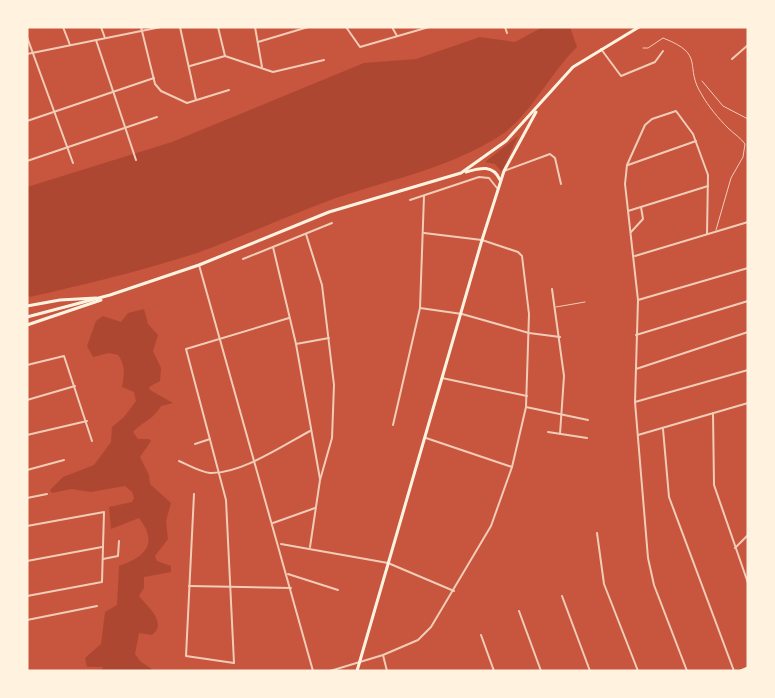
<svg xmlns="http://www.w3.org/2000/svg" width="775" height="698" font-family="Jost,sans-serif">
	<style>
		.green { fill: #ae4732 }
		.lines { fill: none; stroke-linecap: round; stroke-linejoin: round }
		.service { stroke: #f1ccb7; stroke-width: 1 }
		.minor { stroke: #f1ccb7; stroke-width: 2 }
		.tertiary { stroke: #f1ccb7; stroke-width: 2 }
		.secondary { stroke: #fff3e0; stroke-width: 3 }
		.primary { stroke: #fff3e0; stroke-width: 3 }
	</style>
	<rect width="100%" height="100%" fill="#c8553d"/>
	<g class="green">
		<path d="M543,27H570L577,47C551,72 529,117 501,135C450,168 392,179 336,198C289,215 244,236 197,253C142,271 86,284 30,297L27,294V187L172,142L364,63L416,59L480,37L515,42Z"/>
		<path d="M518,136L502,172L495,164L485,162Z"/>
		<path d="M144,309L148,324L158,335L153,351L161,368L160,381L149,387L150,390L173,403L161,406C152,421 143,421 133,432L138,439H149L151,441L140,457L149,475L150,484L171,503L166,521L168,539L155,556L157,561L171,566V572L144,577V588L139,596C147,606 168,623 152,635L139,633L135,654L141,662L155,671H101L103,667H87L85,658L101,644L105,612L117,605L119,566C145,557 159,544 139,518L111,529L109,507L132,502L134,498L132,492L125,486L91,492L71,489L52,493L50,490L63,477L94,465L111,442L112,427L124,417L136,401L134,392L122,387C124,375 126,366 118,355L109,353L93,357L87,346L96,321L103,316L121,322L128,313Z"/>
	</g>
	<g class="lines">
		<g class="service">
			<path d="M643,48H648L663,38C707,55 683,66 702,95C708,106 719,119 728,128C734,134 741,138 745,144L743,157L731,178L716,230"/>
			<path d="M702,81L723,106L748,119"/>
			<path d="M556,307L585,302"/>
		</g>
		<g class="minor">
			<path d="M63,27L70,45"/>
			<path d="M101,27L105,38"/>
			<path d="M141,27L155,84L161,91L187,103L229,90"/>
			<path d="M180,27L196,100"/>
			<path d="M218,27L225,56"/>
			<path d="M255,27L262,67"/>
			<path d="M346,27L360,47L429,27"/>
			<path d="M392,27L397,36"/>
			<path d="M505,27L507,33"/>
			<path d="M27,37L73,163"/>
			<path d="M96,40L136,160"/>
			<path d="M258,42L308,27"/>
			<path d="M601,49L621,76L655,62L663,51"/>
			<path d="M732,59L748,45"/>
			<path d="M190,66L225,56L273,72L324,60"/>
			<path d="M27,121L154,78"/>
			<path d="M27,161L157,117"/>
			<path d="M628,165L696,141"/>
			<path d="M504,171L550,154L555,158L561,184"/>
			<path d="M410,200L479,177L489,178L497,188"/>
			<path d="M628,211L708,186"/>
			<path d="M631,232L643,219L641,207"/>
			<path d="M306,234L322,285L334,385L332,438L320,480L310,547"/>
			<path d="M273,247L296,344L320,479"/>
			<path d="M635,256L748,222"/>
			<path d="M243,259L332,223"/>
			<path d="M199,265L313,671"/>
			<path d="M552,289L564,376L560,434"/>
			<path d="M638,300L748,268"/>
			<path d="M420,308L462,314L529,333L560,337"/>
			<path d="M636,335L748,301"/>
			<path d="M296,344L329,338"/>
			<path d="M27,365L64,356L92,441"/>
			<path d="M636,369L748,332"/>
			<path d="M442,378L527,396"/>
			<path d="M27,400L75,386"/>
			<path d="M635,402L748,370"/>
			<path d="M526,407L588,420"/>
			<path d="M713,413L714,485L748,583"/>
			<path d="M393,425L420,308L424,196"/>
			<path d="M663,429L669,497L734,671"/>
			<path d="M548,432L587,438"/>
			<path d="M27,435L87,421"/>
			<path d="M638,435L748,403"/>
			<path d="M426,438L512,467"/>
			<path d="M195,444L210,439"/>
			<path d="M179,461C188,465 200,472 210,473C241,474 284,445 310,431"/>
			<path d="M27,470L64,460"/>
			<path d="M194,494L186,656L234,663L226,500L186,349L289,318"/>
			<path d="M27,498L47,494"/>
			<path d="M273,523L315,508"/>
			<path d="M27,526L104,512L102,582L27,596"/>
			<path d="M597,533L604,584L638,671"/>
			<path d="M281,544L388,563L454,591"/>
			<path d="M735,548L748,535"/>
			<path d="M103,559L118,556L119,541"/>
			<path d="M27,561L102,547"/>
			<path d="M288,574L338,590"/>
			<path d="M189,586L291,588"/>
			<path d="M562,596L590,671"/>
			<path d="M519,611L541,671"/>
			<path d="M27,620L97,606"/>
			<path d="M481,635L494,671"/>
			<path d="M383,655L387,671"/>
			<path d="M330,671L383,655L418,640L431,627L491,526L512,467L526,407L529,314L522,256L518,252L482,240L424,233"/>
			<path d="M687,671L654,585L648,558L635,402L638,300L625,184L627,165L645,125L652,119L676,111L693,134L708,175L707,234"/>
		</g>
		<path class="tertiary" d="M27,54L161,27"/>
		<g class="secondary">
			<path d="M27,306L60,300L96,298"/>
			<path d="M741,671L748,668"/>
		</g>
		<g class="primary">
			<path d="M466,172C480,168 493,164 500,180"/>
			<path d="M27,317L110,295L199,265L329,212L461,173L506,141L573,67L639,27"/>
			<path d="M27,325L101,300"/>
			<path d="M357,671L482,240L504,171L536,112"/>
		</g>
	</g>
	<rect width="775" height="698" fill="none" stroke="#fff3e0" stroke-width="57"/>
</svg>
